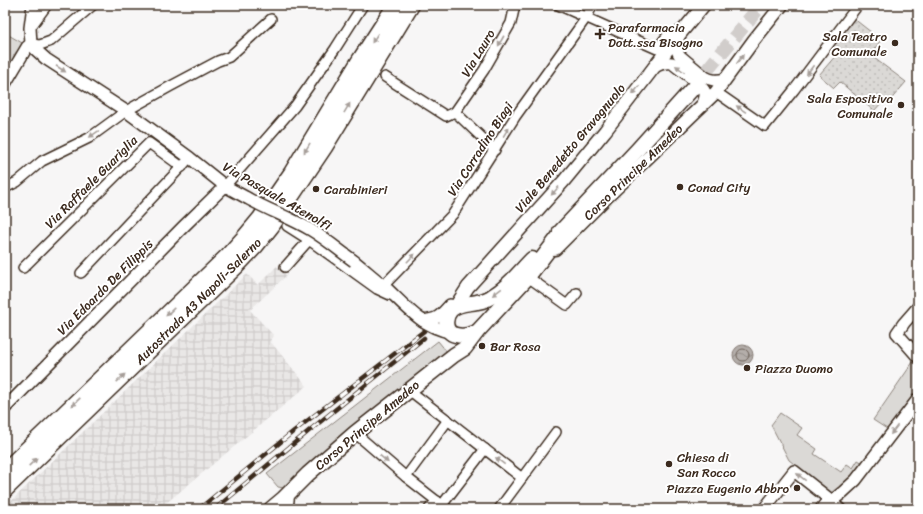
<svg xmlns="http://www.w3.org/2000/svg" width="923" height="514" font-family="Sriracha,sans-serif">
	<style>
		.industrial { fill: url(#industrial-grid) }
		.green { fill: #dbd9d6; stroke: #8b827a }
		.forest { fill: url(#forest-firs); stroke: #8b827a }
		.garden { fill: url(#garden-dots); stroke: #8b827a }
		.water { fill: url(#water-waves); stroke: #847972 }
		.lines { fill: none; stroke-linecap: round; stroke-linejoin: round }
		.shore { stroke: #6b5f56; stroke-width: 1 }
		.primary-tunnel { stroke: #d1cdcb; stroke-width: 14; stroke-dasharray: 14 7; stroke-linecap: butt }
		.minor-casing { stroke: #3b2a1e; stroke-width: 12 }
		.tertiary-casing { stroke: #3b2a1e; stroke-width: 14 }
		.secondary-casing { stroke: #3b2a1e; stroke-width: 15 }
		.primary-casing { stroke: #3b2a1e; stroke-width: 17 }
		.motorway-casing { stroke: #3b2a1e; stroke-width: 19 }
		.minor { stroke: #fff; stroke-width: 9 }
		.tertiary { stroke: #fff; stroke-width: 11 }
		.secondary { stroke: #fff; stroke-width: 12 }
		.primary { stroke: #fff; stroke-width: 14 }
		.motorway { stroke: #fff; stroke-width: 16 }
		.rail-casing { stroke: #3b2a1e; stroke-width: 4.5 }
		.rail { stroke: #fff; stroke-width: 3; stroke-dasharray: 9; stroke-linecap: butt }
		.tertiary-bridge-casing { stroke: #3b2a1e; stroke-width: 14; stroke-linecap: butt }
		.tertiary-bridge { stroke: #fff; stroke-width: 11 }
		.oneway { fill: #a79f9a }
		.poi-dot { fill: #3b2a1e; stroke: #fff; stroke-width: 1.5 }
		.labels { text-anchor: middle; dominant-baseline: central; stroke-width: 4; stroke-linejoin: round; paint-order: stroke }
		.poi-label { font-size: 13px; fill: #3b2a1e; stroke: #fff; text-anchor: start }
		.street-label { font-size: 13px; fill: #3b2a1e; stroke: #fff }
	</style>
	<defs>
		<pattern id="industrial-grid" width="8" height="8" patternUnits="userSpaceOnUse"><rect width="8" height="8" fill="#e9e7e6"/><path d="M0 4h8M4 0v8" fill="none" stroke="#c9c6c5"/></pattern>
		<pattern id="forest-firs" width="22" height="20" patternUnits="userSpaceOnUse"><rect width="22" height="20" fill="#dbd9d6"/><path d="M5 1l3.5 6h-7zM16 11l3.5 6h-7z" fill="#bdbab7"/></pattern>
		<pattern id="garden-dots" width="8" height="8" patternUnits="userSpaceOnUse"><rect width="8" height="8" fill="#dbd9d6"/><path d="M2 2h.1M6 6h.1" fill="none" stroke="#bdbab7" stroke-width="1.8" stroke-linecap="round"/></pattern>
		<pattern id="water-waves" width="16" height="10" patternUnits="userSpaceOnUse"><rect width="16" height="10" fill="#b4aeaa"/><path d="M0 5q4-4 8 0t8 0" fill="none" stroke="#948e8a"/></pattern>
	</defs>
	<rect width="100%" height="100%" fill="#f7f6f6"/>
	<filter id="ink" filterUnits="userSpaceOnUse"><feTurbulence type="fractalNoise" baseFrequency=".025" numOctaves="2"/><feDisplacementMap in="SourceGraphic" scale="8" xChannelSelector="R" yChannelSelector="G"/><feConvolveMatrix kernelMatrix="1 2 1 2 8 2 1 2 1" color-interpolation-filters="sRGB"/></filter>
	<g filter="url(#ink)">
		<path class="industrial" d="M277,266L287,275L250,310L274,336L270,341L307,386L159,509H5V507L247,274L258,285Z"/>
		<g class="green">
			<path d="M438,341L447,352L427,370L284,488L278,487L267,474Z"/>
			<path d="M913,362L918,366V393L890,431L873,420Z"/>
			<path d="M780,413L802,428L797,435L817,449L814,454L841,472L847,464L853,468L858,460L865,464L834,495L789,460L771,425Z"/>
		</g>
		<path class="forest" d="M5,33L24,44L5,73Z"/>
		<path class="garden" d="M853,18L881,40L870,55L906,82L887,104L883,101L874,111L840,82L834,88L819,75L837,54L832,49Z"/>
		<circle class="water" cx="743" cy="355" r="10"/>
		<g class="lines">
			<circle class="shore" cx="743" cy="355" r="6"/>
			<path class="primary-tunnel" d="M694,86L761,5"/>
			<defs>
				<g id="minor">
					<path d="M558,5L657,49L667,36L684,29"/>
					<path d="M30,28L47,5"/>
					<path d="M31,44L40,45L51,41L93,5"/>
					<path d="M385,77L446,116L455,112"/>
					<path d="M716,92L765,126L794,90L858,5"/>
					<path d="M495,150L455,112L484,70L511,23L515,5"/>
					<path d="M225,186L295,106L335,49L363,5"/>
					<path d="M5,188L17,182L42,161L89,138L126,111L171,86L218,61L229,57L271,19"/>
					<path d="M287,226L309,240"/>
					<path d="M285,267L309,240L377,289L390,295"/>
					<path d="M23,268L149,143L182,167"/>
					<path d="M81,273L185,163"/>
					<path d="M528,277L567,305L577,293"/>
					<path d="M384,285L453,214L515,117L586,18L593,5"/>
					<path d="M409,390L522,478L499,509"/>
					<path d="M355,433L406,477L447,509"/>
					<path d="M406,477L448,420"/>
					<path d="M522,478L556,432"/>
					<path d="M832,501L841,509"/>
					<path d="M442,505L485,449"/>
					<path d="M288,509L290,491"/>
					<path d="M429,509L437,501"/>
				</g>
				<g id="tertiary">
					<path d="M679,36C676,44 675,49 680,56L705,77C712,81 717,81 725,79"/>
					<path d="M31,44L36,50L46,59L126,111L190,158L225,186L247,198"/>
					<path d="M31,44L30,28L33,5"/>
					<path d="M653,68C659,64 664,62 672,63C679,69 702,84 705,92C706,96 704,100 703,104"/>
					<path d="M5,84L27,47L31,44"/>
					<path d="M354,261C364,269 373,277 383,285C403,303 421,327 450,332"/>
					<path d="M918,307L904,323L897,333L918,357"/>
					<path d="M423,321C439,319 440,316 450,305"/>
					<path d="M5,408L183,227L225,186"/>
					<path d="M764,509L794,471L832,501"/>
					<path d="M821,509L825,504L832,501L843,492L856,480L918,399"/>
				</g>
				<g id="secondary">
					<path d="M555,249L609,195L716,92L754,40L782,5"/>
					<path d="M455,307L468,287L563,182L605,131L675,40L704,5"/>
				</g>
				<g id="primary">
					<path d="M560,232L638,149L693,88"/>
					<path d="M477,332C470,335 463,337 456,335C444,333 444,318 451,310C458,303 468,304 477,302C483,301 489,299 494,295C509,286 520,271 532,259"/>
					<path d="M271,509L283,499L308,474L355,433L454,355L465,348L477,332L528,277L566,227"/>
				</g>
				<g id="motorway">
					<path d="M5,471L227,257L246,236L261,218L292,173L361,59L396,5"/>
					<path d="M5,489L237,265L255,246L271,226L291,196L324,147L411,5"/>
				</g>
			</defs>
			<use href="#minor" class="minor-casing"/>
			<use href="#tertiary" class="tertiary-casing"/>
			<use href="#secondary" class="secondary-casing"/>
			<use href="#primary" class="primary-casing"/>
			<use href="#motorway" class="motorway-casing"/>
			<use href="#minor" class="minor"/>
			<use href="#tertiary" class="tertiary"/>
			<use href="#secondary" class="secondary"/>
			<use href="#primary" class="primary"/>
			<use href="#motorway" class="motorway"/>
			<defs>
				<g id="rail">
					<path d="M199,509L294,431L424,331"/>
					<path d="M215,509L310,430L424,338"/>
				</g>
			</defs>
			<use href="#rail" class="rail-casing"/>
			<use href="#rail" class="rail"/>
			<defs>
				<path id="tertiary-bridge" d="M247,198C268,210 291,218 311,230C326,239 340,251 354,261"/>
			</defs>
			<use href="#tertiary-bridge" class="tertiary-bridge-casing"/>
			<use href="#tertiary-bridge" class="tertiary-bridge"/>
		</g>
		<defs><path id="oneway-solid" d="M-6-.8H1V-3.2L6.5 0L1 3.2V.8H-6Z"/></defs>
		<g class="oneway">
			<use href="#oneway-solid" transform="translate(375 38) rotate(123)"/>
			<use href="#oneway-solid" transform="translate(501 41) rotate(119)"/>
			<use href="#oneway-solid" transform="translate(740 59) rotate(-54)"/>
			<use href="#oneway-solid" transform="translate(61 69) rotate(33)"/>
			<use href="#oneway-solid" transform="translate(680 69) rotate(-142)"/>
			<use href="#oneway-solid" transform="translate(810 70) rotate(127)"/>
			<use href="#oneway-solid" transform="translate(636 90) rotate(128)"/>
			<use href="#oneway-solid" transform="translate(347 108) rotate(-59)"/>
			<use href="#oneway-solid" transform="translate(741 109) rotate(-146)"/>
			<use href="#oneway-solid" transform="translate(506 132) rotate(-58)"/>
			<use href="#oneway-solid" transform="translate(94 134) rotate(145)"/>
			<use href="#oneway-solid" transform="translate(307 148) rotate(121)"/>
			<use href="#oneway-solid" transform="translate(555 191) rotate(132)"/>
			<use href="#oneway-solid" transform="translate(411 258) rotate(-46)"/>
			<use href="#oneway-solid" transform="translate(497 292) rotate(143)"/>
			<use href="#oneway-solid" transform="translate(170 312) rotate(136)"/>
			<use href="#oneway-solid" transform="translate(121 378) rotate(-44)"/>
			<use href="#oneway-solid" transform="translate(76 402) rotate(136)"/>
			<use href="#oneway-solid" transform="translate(894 430) rotate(127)"/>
			<use href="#oneway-solid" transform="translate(384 459) rotate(41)"/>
			<use href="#oneway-solid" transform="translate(500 461) rotate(-142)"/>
			<use href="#oneway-solid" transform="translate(33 462) rotate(-44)"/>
			<use href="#oneway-solid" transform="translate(801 477) rotate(-142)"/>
		</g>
	</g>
	<g class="poi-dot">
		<path d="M598 28h4v4h4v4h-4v4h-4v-4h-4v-4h4z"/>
		<circle cx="895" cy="43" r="4"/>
		<circle cx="901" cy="105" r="4"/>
		<circle cx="680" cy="187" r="4"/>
		<circle cx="316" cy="189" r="4"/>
		<circle cx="482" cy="346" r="4"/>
		<circle cx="747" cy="368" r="4"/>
		<circle cx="669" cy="464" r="4"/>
		<circle cx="797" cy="488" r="4"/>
	</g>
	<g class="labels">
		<g class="poi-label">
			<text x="608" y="27">Parafarmacia<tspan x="608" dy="15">Dott.ssa Bisogno</tspan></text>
			<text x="887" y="36" text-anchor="end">Sala Teatro<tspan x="887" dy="15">Comunale</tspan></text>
			<text x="893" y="98" text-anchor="end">Sala Espositiva<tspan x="893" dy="15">Comunale</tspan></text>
			<text x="688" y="187">Conad City</text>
			<text x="324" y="189">Carabinieri</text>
			<text x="490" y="346">Bar Rosa</text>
			<text x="755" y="368">Piazza Duomo</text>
			<text x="677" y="457">Chiesa di<tspan x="677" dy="15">San Rocco</tspan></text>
			<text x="789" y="488" text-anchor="end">Piazza Eugenio Abbro</text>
		</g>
		<g class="street-label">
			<text transform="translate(478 53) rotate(-59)">Via Lauro</text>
			<text transform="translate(570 148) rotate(-50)">Viale Benedetto Gravagnuolo</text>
			<text transform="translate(480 149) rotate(-57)">Via Corradino Biagi</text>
			<text transform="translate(633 172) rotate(-44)">Corso Principe Amedeo</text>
			<text transform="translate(91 182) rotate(-45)">Via Raffaele Guariglia</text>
			<text transform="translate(277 196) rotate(30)">Via Pasquale Atenolfi</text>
			<text transform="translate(105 287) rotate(-45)">Via Edoardo De Filippis</text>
			<text transform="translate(198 301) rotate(-45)">Autostrada A3 Napoli-Salerno</text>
			<text transform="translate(367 425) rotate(-40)">Corso Principe Amedeo</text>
		</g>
	</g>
	<rect width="923" height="514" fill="none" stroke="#fff" stroke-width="20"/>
	<rect x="10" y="10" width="903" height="494" fill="none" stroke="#3b2a1e" stroke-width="1.5" filter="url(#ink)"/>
</svg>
